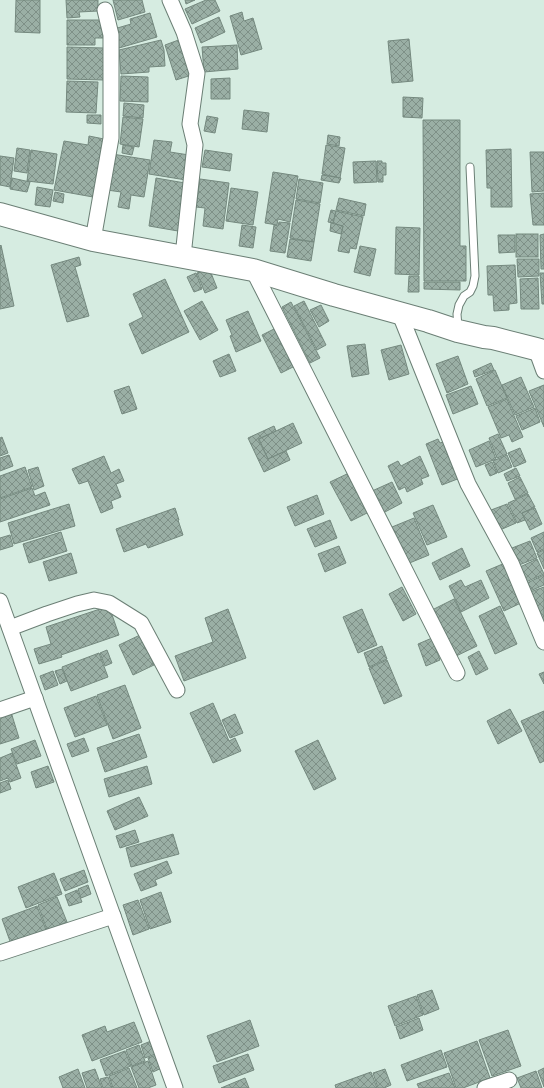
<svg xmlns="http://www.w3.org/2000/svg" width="544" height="1088" font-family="Ubuntu,sans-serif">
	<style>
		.building { fill: url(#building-cross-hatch); stroke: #75897f }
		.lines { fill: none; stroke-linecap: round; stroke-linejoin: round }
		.service-casing { stroke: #6b7f75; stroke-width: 9 }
		.minor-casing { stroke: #6b7f75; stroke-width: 17 }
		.primary-casing { stroke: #6b7f75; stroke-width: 24 }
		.service { stroke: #fff; stroke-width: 7 }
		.minor { stroke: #fff; stroke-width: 15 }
		.primary { stroke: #fff; stroke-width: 22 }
	</style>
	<defs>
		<pattern id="building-cross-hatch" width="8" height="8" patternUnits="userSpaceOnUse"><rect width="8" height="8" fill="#9aafa5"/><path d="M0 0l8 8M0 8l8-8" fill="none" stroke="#7e9087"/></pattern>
	</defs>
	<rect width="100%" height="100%" fill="#d6ece1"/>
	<g class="building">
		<path d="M16,0H40V33L15,32Z"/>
		<path d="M66,0H98V11L79,12L80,17L67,18Z"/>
		<path d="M113,0H142L145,12L118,20Z"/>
		<path d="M185,0H195L186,4Z"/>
		<path d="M206,0H215L220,11L192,24L185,9Z"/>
		<path d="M242,12L244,21L253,18L262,49L241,55L230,16Z"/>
		<path d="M150,13L157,37L119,48L114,29L131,24L130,19Z"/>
		<path d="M219,17L225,32L201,43L195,28Z"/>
		<path d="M67,20H103V38H95V45H67Z"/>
		<path d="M184,38L195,74L176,80L165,45Z"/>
		<path d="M409,39L413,81L392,83L388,41Z"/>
		<path d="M161,40L164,50L165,66L149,67V72L121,74L119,50Z"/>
		<path d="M237,45L238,69L204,72L202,47Z"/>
		<path d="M67,47L104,48V80L67,79Z"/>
		<path d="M121,76L148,77V102L120,101Z"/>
		<path d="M230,78V99H211V79Z"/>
		<path d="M67,81L98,82L96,113L66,112Z"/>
		<path d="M403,97L423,98L422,118L403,117Z"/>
		<path d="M124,103L144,105L143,118L123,116Z"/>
		<path d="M244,110L269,113L267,132L242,129Z"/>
		<path d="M87,115H101V124L87,123Z"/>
		<path d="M207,116L218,118L215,133L204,131Z"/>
		<path d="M123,117L143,119L139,147L120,144Z"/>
		<path d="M423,120H460V246H466V281H424Z"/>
		<path d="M328,135L340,137L339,146L327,144Z"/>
		<path d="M89,136L104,139L93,197L54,190L64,141L88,145Z"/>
		<path d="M154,140L172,142L170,152L189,155L186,180L149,174Z"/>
		<path d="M123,145L134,147L132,155L122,153Z"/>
		<path d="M326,145L345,148L340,178L322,174Z"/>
		<path d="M17,148L30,150L27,173L14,171Z"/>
		<path d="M511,149L512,207H491V188H487L486,150Z"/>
		<path d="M31,150L57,154L53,184L27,181Z"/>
		<path d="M205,150L232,154L230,171L202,167Z"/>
		<path d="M530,152H544V191L532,192Z"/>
		<path d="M112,154L150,160L144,197L131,195L129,209L118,207L121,192L107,190Z"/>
		<path d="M0,156L14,158L10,187L0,185Z"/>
		<path d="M376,161L377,182L354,183L353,162Z"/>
		<path d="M377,161H382V163H386V175H383V182H378Z"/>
		<path d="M273,172L298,176L290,222L278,219L277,225L265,223Z"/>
		<path d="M322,175L341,178L339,183L321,180Z"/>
		<path d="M12,178L30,182L27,192L10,189Z"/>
		<path d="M156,178L185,183L178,231L149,226Z"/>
		<path d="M200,179L229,183L223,229L203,226L205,208L196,207Z"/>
		<path d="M299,179L323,183L320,203L296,199Z"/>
		<path d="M37,187L53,190L50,207L35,205Z"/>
		<path d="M231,188L258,192L253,225L226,221Z"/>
		<path d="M55,192L64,194L63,203L53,201Z"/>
		<path d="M544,193V225H533L530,194Z"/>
		<path d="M339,198L366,204L364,216L336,210Z"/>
		<path d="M296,200L320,204L314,242L290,238Z"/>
		<path d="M331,210L336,211L333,223L328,222Z"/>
		<path d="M336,211L363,217L356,249L350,248L349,253L338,251L343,226L333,224Z"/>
		<path d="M279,222L290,223L285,253L270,251L274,225L278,226Z"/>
		<path d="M331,223L343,226L341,234L330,231Z"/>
		<path d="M242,225L256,227L253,248L239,246Z"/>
		<path d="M396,227L420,228L419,275L395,274Z"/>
		<rect x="516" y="234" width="22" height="23"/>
		<path d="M544,234V269H541L540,235Z"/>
		<path d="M498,235H515V252L499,253Z"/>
		<path d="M290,239L314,242L311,261L287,257Z"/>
		<path d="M1,245L14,306L0,309V246Z"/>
		<path d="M360,246L376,249L370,276L354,272Z"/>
		<path d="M79,257L81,265L75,267L89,316L67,322L51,265Z"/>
		<path d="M517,259H539V276L518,277Z"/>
		<path d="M515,265L517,303L509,304V310L494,311L493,295H488L487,266Z"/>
		<path d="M209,268L217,288L205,293L197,273Z"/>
		<path d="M196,273L202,289L194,292L187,277Z"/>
		<path d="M540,273H544V304H542Z"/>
		<path d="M409,276H419V292H408Z"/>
		<path d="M538,278L539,309H521L520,279Z"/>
		<path d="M165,279L189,332L142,354L129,324L143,317L133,294Z"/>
		<path d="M424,282H460V290L424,289Z"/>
		<path d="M202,301L218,330L200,340L184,311Z"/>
		<path d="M304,301L326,345L317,350L294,306Z"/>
		<path d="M291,302L320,358L310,363L282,307Z"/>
		<path d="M321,305L329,321L319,327L310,310Z"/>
		<path d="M248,311L261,341L236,352L230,336L232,335L226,320Z"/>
		<path d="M280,326L299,364L281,373L262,335Z"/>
		<path d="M365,344L369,374L352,377L347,346Z"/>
		<path d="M401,345L409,374L389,380L381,350Z"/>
		<path d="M229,354L236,371L220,377L213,361Z"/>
		<path d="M458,356L468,384L447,393L436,364Z"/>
		<path d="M491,363L494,370L475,377L473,371Z"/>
		<path d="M495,370L507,398L487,406L476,379Z"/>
		<path d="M521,377L534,407L515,415L502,385Z"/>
		<path d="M544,385V427L529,391Z"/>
		<path d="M129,386L137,409L122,414L114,391Z"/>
		<path d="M471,386L478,404L453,414L446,395Z"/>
		<path d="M507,399L523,437L512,442L509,435L501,438L488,407Z"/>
		<path d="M535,408L540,422L522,430L516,416Z"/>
		<path d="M293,423L302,443L268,459L259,439Z"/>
		<path d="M274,426L276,431L258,439L268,459L286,451L290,460L264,472L248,438Z"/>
		<path d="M498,434L507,454L497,458L489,438Z"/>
		<path d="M2,437L8,453L0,456V438Z"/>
		<path d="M438,439L440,443L446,441L460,478L442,485L426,444Z"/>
		<path d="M489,441L496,459L476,467L469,450Z"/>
		<path d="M520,448L526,462L514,467L508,453Z"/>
		<path d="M9,455L13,466L0,471V458Z"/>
		<path d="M507,455L512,467L498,473L493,461Z"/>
		<path d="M104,456L111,473L119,469L124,481L116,484L121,497L111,501L113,508L101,513L88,481L79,484L72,469Z"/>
		<path d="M420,456L429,476L421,479L423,484L407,492L405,487L399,490L388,466L398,461L401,466Z"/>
		<path d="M492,462L497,473L490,476L485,465Z"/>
		<path d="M25,467L32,487L0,498V476Z"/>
		<path d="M38,467L44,486L34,490L28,470Z"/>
		<path d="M516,468L520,476L507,481L504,474Z"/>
		<path d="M349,473L369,512L351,521L330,482Z"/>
		<path d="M520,477L528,493L515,499L508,483Z"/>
		<path d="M392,482L402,503L383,513L372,491Z"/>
		<path d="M32,488L35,496L45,492L50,505L0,522V499Z"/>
		<path d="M528,494L535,507L522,513L525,520L517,523L508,503Z"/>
		<path d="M317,495L324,514L295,526L287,507Z"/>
		<path d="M69,504L75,526L14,544L8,523Z"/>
		<path d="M507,504L516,523L500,530L491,510Z"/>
		<path d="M433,505L447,537L427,545L413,513Z"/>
		<path d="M175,508L179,520H178L183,535L148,548L146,544L124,552L116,529Z"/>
		<path d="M535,508L542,524L530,530L522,513Z"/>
		<path d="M414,518L429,555L407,564L392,527Z"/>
		<path d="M330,520L337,538L315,547L307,529Z"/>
		<path d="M61,532L67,551L29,563L23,544Z"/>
		<path d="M544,532V549L537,552L531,538Z"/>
		<path d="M10,535L13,546L0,550V538Z"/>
		<path d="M530,541L537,558L519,565L512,548Z"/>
		<path d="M339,546L346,563L325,572L318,554Z"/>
		<path d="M462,548L470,566L440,580L432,563Z"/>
		<path d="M544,550V569L537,553Z"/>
		<path d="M71,553L77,573L49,581L43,562Z"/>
		<path d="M537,559L544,574L526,582L520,567Z"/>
		<path d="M505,563L523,602L504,611L486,571Z"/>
		<path d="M544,575V585L530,591L527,583Z"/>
		<path d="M461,580L465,587L481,580L489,598L461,612L449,586Z"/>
		<path d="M402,587L416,614L403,621L389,594Z"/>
		<path d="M544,587V623L530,592Z"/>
		<path d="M454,599L477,646L454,657L432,610Z"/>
		<path d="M109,606L119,635L61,655L62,657L39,664L34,649L51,644L46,627Z"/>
		<path d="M500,606L517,644L495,654L479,616Z"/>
		<path d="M228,609L246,658L184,681L175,656L213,642L205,618Z"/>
		<path d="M362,609L377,645L358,653L343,617Z"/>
		<path d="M140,635L154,665L133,675L119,645Z"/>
		<path d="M432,638L440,660L426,666L418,644Z"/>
		<path d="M382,646L387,659L369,667L364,653Z"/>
		<path d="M107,650L112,663L105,666L100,653Z"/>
		<path d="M479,651L488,669L476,675L468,657Z"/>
		<path d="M99,653L108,677L71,691L62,667Z"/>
		<path d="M387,660L402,696L384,704L369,668Z"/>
		<path d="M62,669L67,681L60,684L55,671Z"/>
		<path d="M53,671L58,685L45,690L40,676Z"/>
		<path d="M544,672V684L539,674Z"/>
		<path d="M125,685L141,728L113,739L97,695Z"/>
		<path d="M96,696L107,725L75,737L64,708Z"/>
		<path d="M213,703L229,741L235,738L241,751L213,763L190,713Z"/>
		<path d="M510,709L522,731L498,744L487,721Z"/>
		<path d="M544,711V761L540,763L521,721Z"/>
		<path d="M11,712L19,738L0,744V716Z"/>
		<path d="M235,714L243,733L230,738L222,720Z"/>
		<path d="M139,734L147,757L105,772L97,748Z"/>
		<path d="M84,738L89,751L72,757L67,744Z"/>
		<path d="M35,740L41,756L17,764L11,749Z"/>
		<path d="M318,740L336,779L314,790L295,751Z"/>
		<path d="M12,753L21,778L10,782L8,778L0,781V758Z"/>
		<path d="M48,766L54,782L36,788L31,772Z"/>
		<path d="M147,766L152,784L109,797L104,779Z"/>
		<path d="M8,780L11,789L0,793V783Z"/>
		<path d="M139,797L148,816L115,830L107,811Z"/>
		<path d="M135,830L139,842L120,848L116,836Z"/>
		<path d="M173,834L179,854L131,867L126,848Z"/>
		<path d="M167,861L172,873L155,880L157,885L141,891L134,874Z"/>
		<path d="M84,870L88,882L65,891L60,879Z"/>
		<path d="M54,873L62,894L26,908L18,887Z"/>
		<path d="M88,885L91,894L81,898L78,889Z"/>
		<path d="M77,890L82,902L69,906L65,895Z"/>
		<path d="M161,892L171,922L150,929L140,900Z"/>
		<path d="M57,897L67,922L47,930L38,905Z"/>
		<path d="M138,900L149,929L133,935L123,905Z"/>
		<path d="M37,906L46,930L11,944L2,919Z"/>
		<path d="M432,990L439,1009L424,1015L417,995Z"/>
		<path d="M416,996L423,1015L395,1026L388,1006Z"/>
		<path d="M419,1018L423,1030L400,1039L396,1027Z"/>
		<path d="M250,1020L259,1046L217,1062L207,1036Z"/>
		<path d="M134,1022L142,1042L92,1061L82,1035L105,1026L107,1032Z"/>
		<path d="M508,1030L521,1066L492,1076L479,1040Z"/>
		<path d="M156,1039L161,1052L145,1058L141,1045Z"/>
		<path d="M477,1041L490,1078L463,1088H456L444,1053Z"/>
		<path d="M139,1045L145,1061L132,1066L126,1050Z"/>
		<path d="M441,1050L447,1067L407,1081L401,1065Z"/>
		<path d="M125,1051L131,1066L106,1076L100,1060Z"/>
		<path d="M159,1054L164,1067L153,1072L148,1058Z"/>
		<path d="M248,1054L254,1070L219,1083L213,1066Z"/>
		<path d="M148,1061L156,1085L148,1088H139L131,1067Z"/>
		<path d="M129,1068L137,1088H113L109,1076Z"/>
		<path d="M544,1068V1087L538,1071Z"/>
		<path d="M78,1069L85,1088H63L59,1077Z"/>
		<path d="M95,1069L102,1088H87L82,1073Z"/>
		<path d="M385,1069L391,1085L384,1088H378L373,1073Z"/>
		<path d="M536,1071L542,1088H521L517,1078Z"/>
		<path d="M371,1072L377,1088H336L335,1085Z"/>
		<path d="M449,1073L455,1088H419L417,1084Z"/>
		<path d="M108,1077L112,1088H103L100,1079Z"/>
		<path d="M245,1078L249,1088H221Z"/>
	</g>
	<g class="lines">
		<defs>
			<path id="service" d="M458,327L457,314L459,305L464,296L470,292L473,286L475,276L470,167"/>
			<g id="minor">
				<path d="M170,0L184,32L197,73L190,124L195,145L183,256"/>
				<path d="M93,240L111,138V35L105,10"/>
				<path d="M253,270L457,673"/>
				<path d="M399,312L468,484L511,563L544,642"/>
				<path d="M536,349L544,371"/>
				<path d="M0,601L113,916L175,1088"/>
				<path d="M10,628L47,614L77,604L94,600L109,603L141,623L177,690"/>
				<path d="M0,710L35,698"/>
				<path d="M0,953L113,916"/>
				<path d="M485,1088L509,1080"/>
			</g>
			<path id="primary" d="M0,214L93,240L253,270L334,295L428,321L458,331L484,337L493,338L536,349L544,351"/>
		</defs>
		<use href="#service" class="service-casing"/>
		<use href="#minor" class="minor-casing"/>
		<use href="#primary" class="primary-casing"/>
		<use href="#service" class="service"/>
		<use href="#minor" class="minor"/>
		<use href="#primary" class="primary"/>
	</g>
</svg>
